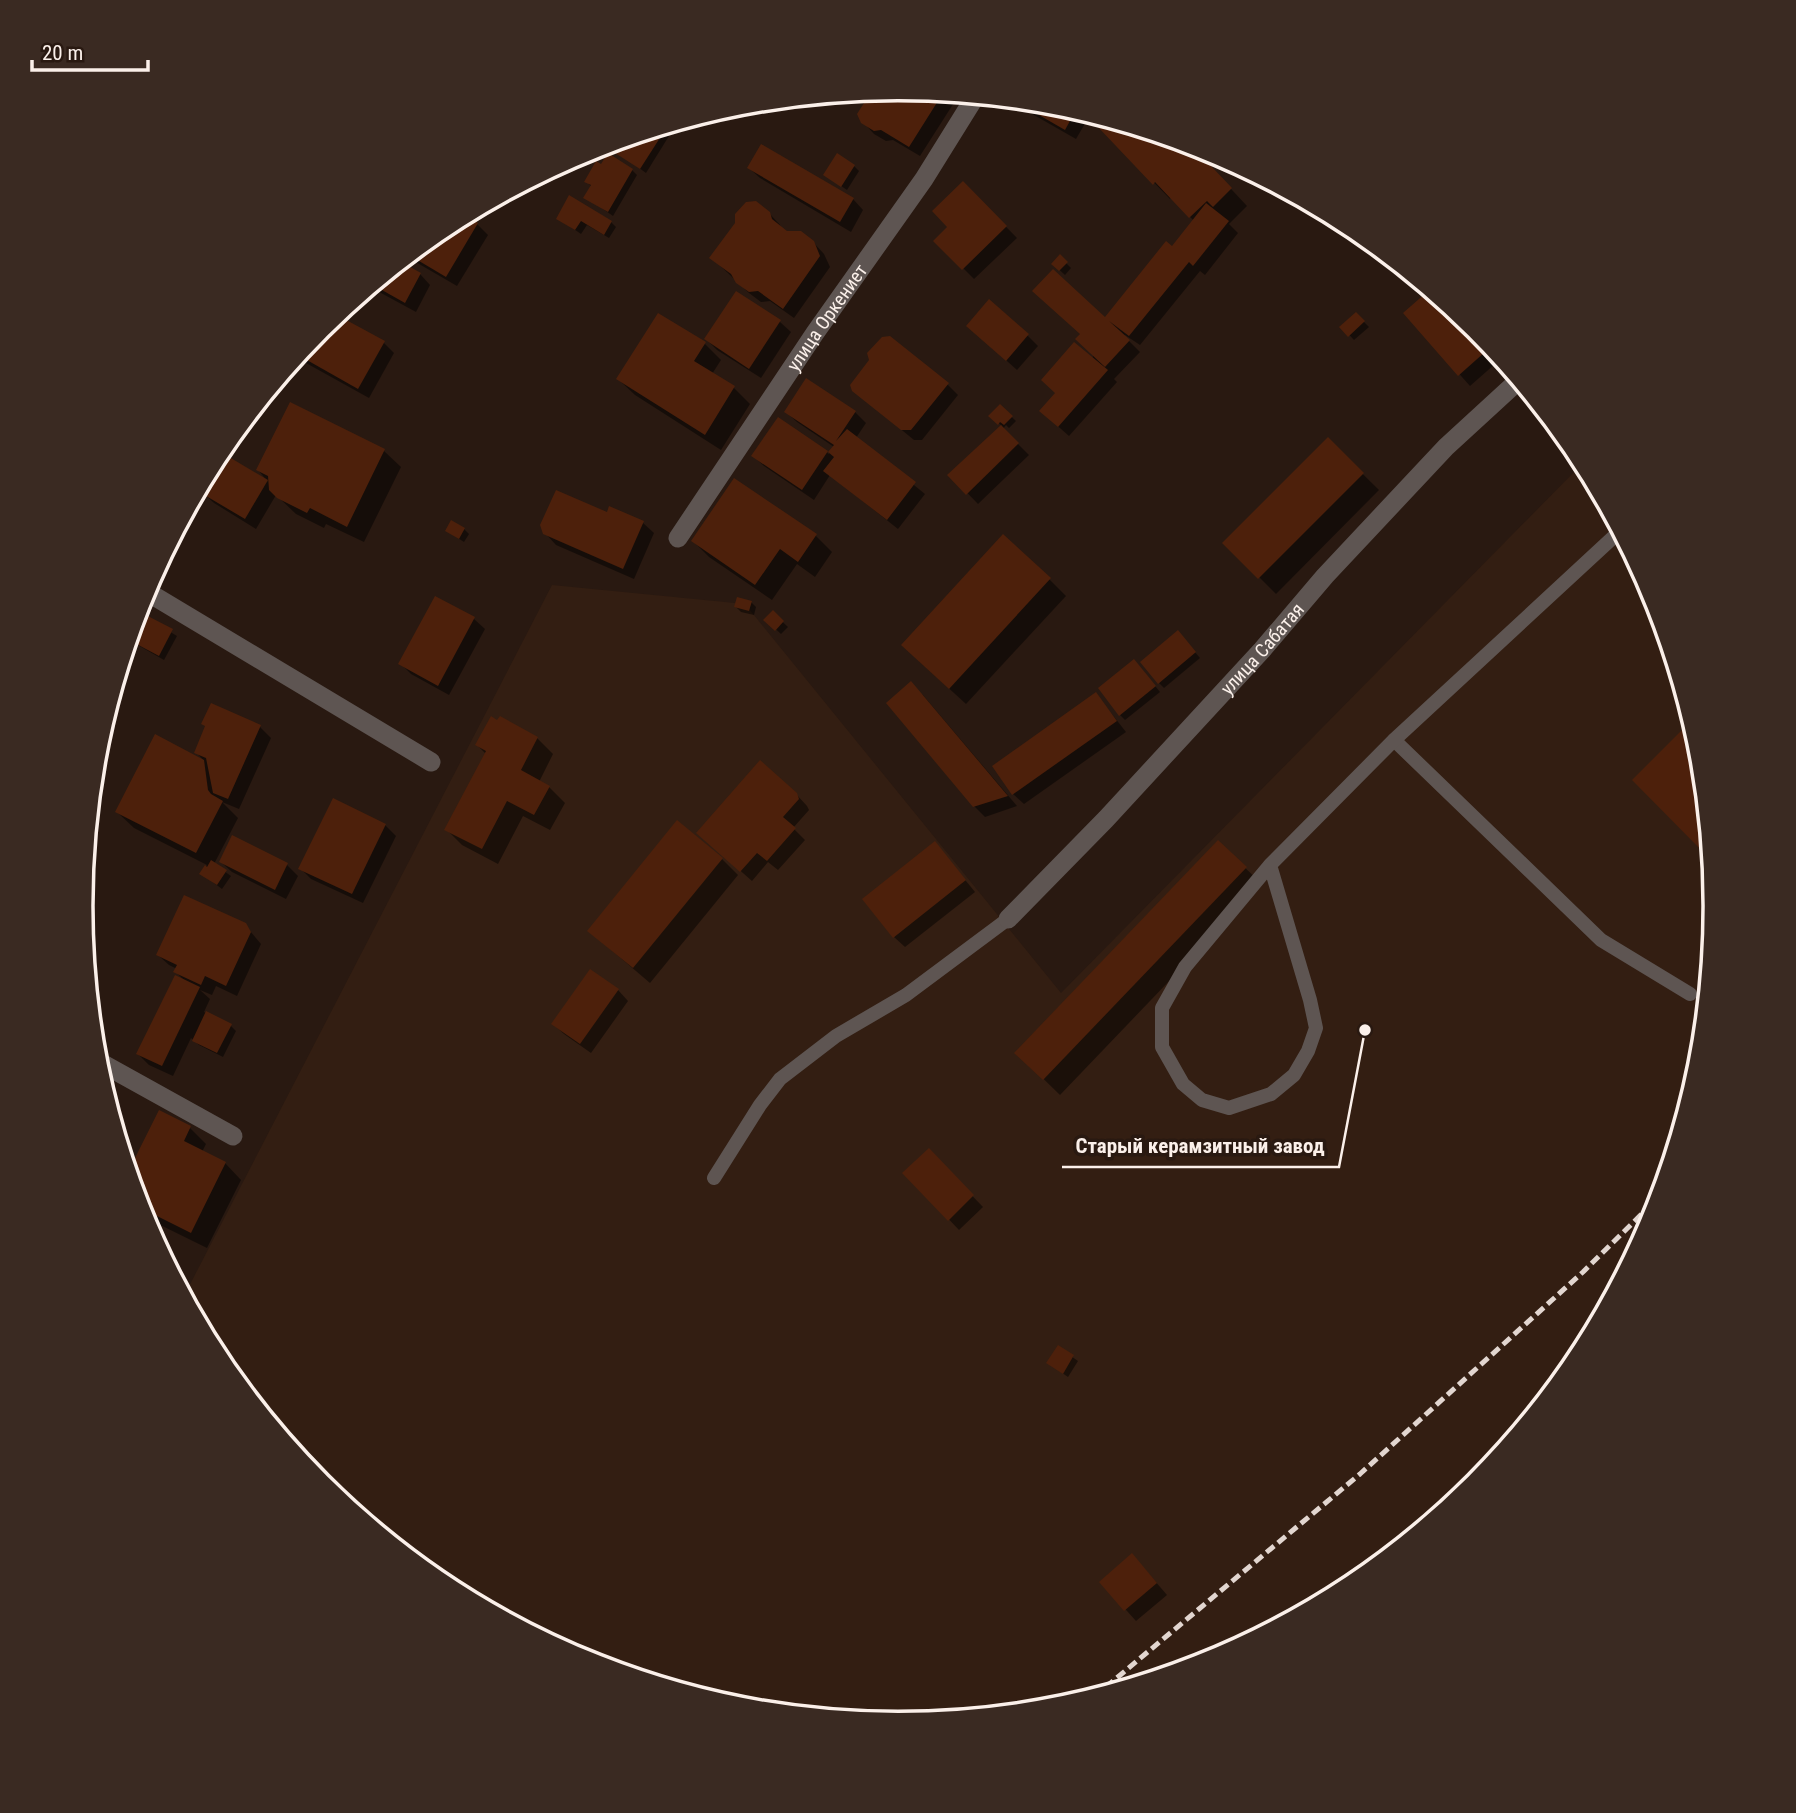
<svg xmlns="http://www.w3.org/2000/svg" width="1796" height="1813" font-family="'Roboto Condensed',sans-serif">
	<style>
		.built { fill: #331e12 }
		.shadow { fill: #0007 }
		.building { fill: #4d200b }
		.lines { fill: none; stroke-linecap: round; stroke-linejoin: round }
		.service { stroke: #5e5552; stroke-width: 14 }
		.minor { stroke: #5e5552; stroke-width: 19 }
		.rail { stroke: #e2d6d0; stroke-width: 5; stroke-dasharray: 10 5; stroke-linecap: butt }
		.labels { text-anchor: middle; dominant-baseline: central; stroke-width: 7; stroke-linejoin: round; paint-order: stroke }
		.street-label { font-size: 19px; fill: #fbf0ea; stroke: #291911 }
		.rim { fill: none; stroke: #fbf0ea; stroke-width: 3.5 }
		.leader { fill: none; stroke: #fbf0ea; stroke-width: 2.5 }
		.callout-dot { fill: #fbf0ea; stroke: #291911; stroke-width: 2.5 }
		.callout-label { font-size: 21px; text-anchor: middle; font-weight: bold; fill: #fbf0ea; stroke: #291911; stroke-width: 7; stroke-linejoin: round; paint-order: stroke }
	</style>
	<rect width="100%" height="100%" fill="#291911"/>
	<path class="built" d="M1583,463L1653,594L1700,747L1715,907L1700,1066L1653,1220L1577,1361L1476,1485L1352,1586L1210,1662L1057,1708L898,1724L738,1708L585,1662L443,1586L320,1484L218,1360L184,1296L552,585L745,604L1061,993Z"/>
	<g class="shadow">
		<path d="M898,89L954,94L957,98L920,156L893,140L886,141L874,134L863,122L859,114L873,91Z"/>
		<path d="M1013,100L1058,105L1090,115L1076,139L1020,107Z"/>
		<path d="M1107,120L1190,145L1247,206L1229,224L1238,233L1205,275L1200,271L1140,345L1125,335L1124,336L1140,352L1114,379L1117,382L1069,436L1052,421L1094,355L1082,335L1105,320L1172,248L1194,221L1171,197L1170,199L1100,127Z"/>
		<path d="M660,129L669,136L646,173L617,152L626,139Z"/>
		<path d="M854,166L859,171L847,190L825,175Z"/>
		<path d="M749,168L853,199L863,210L851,232L760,178Z"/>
		<path d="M632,170L637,175L613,216L586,197L592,187L586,181Z"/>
		<path d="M963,183L1017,238L974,279L936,241L950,227Z"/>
		<path d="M769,213L780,225L781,229L813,242L824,254L830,267L794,318L770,301L761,302L749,293L712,258Z"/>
		<path d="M463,216L477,224L488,235L457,286L407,257L444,227Z"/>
		<path d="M558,218L611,222L616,227L609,238L587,225L581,234Z"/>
		<path d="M1060,257L1071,268L1065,275L1053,264Z"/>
		<path d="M399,263L420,274L430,285L416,312L370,287Z"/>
		<path d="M736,293L780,322L791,332L761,378L717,350L706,339Z"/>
		<path d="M1405,313L1452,321L1459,314L1476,329L1492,348L1485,354L1495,364L1470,386Z"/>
		<path d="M1356,314L1369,327L1354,340L1342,327Z"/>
		<path d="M335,316L384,343L394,353L369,398L306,363L298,355L320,328Z"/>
		<path d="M1027,335L1038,346L1017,370L979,336Z"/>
		<path d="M705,344L721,360L712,374L734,388L750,404L721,450L635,395L618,379Z"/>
		<path d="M947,384L958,395L922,440H914L853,390Z"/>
		<path d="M291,404L384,451L401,467L364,542L326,524L324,528L296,514L276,495L256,529L214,503L203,493L225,457L268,482L258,470Z"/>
		<path d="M1000,406L1016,421L1009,428L1006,425L1003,429L1029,455L978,504L950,475L1002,426L991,416Z"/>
		<path d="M786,412H855L866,423L856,438L925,494L898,529L830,475L814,500L764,466L753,456L778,419L829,454L834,447L797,422Z"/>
		<path d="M1328,440L1379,490L1276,594L1225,543Z"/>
		<path d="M734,480L816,536L832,552L815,577L797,564L772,600L709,557L693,541Z"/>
		<path d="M643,523L654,533L634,579L556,545L545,533Z"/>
		<path d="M464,529L469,534L464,542L447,531Z"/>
		<path d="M1049,579L1066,596L966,704L919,661Z"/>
		<path d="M436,598L474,619L485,629L449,695L411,674L400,663Z"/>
		<path d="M751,602L756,607L754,615L741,612L736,607Z"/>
		<path d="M137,612L177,636L164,660L129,640Z"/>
		<path d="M773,613L788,627L781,634L766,620Z"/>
		<path d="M1182,637L1200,658L1164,688L1159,683Z"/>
		<path d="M1139,666L1160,692L1125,720L1120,715Z"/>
		<path d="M922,694L1017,806L985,817L974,806Z"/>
		<path d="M1096,694L1126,732L1024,804L1013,794Z"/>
		<path d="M211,705L260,727L271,738L239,809L222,802L238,818L214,864L231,876L222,889L202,874L207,865L134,828L117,812L204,761L196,752L207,727Z"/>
		<path d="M537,738L553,754L539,782L549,787L565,803L550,830L523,816L498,864L462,845L446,829L486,754L477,745Z"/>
		<path d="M796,794L807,806L809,810L793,828L805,840L778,870L768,862L752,881L709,843Z"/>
		<path d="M385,825L396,836L363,903L311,879L300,868Z"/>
		<path d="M233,838L287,865L298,876L286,899L232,872L221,862Z"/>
		<path d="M1218,842L1262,884L1060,1095L1017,1053Z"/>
		<path d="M935,843L975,892L905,947L894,937Z"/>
		<path d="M722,859L738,875L650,983L589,931Z"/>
		<path d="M245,925L261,944L237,996L216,986L212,995L200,990L210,999L204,1012L231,1026L236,1031L223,1057L199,1045L191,1038L173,1076L149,1065L138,1054L185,981L176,972L177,969L169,965L158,955Z"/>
		<path d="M618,990L628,1001L591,1053L564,1034L553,1024Z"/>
		<path d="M190,1128L206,1144L202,1152L225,1163L241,1180L207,1248L142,1216L129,1174Z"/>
		<path d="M929,1151L983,1207L959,1230L905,1173Z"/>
		<path d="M1058,1347L1078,1361L1068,1377L1048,1363Z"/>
		<path d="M1142,1566L1167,1595L1136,1621L1101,1582Z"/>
	</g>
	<g class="building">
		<path d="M898,89L943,93L909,147L881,130L874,131L861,123L857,114L871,92Z"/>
		<path d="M1013,100L1058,105L1076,110L1065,130Z"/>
		<path d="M1105,119L1192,146L1232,188L1213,207L1207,201L1189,218L1155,182L1153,185L1098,127Z"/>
		<path d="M662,128L665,130L640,169L615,153L624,140Z"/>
		<path d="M761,144L854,198L840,222L747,168Z"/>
		<path d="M608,153L633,169L608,212L583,198L591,185L584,182L596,161L601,164Z"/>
		<path d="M837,153L855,165L841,187L823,175Z"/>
		<path d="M963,181L1007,226L962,270L933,241L947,227L932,211Z"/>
		<path d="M569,195L612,221L604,235L581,221L575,230L556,219Z"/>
		<path d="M756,201L770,212L772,219L787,231H801L814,241L820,256L783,309L758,291L749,292L736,283L731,274L709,258L735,223V214L746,202Z"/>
		<path d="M1206,203L1229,221L1193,266L1189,262L1129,336L1109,321L1130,340L1105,367L1075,339L1080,334L1032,291L1053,269L1105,317L1166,241L1172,246Z"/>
		<path d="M465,215L478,223L446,277L409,255L444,227Z"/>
		<path d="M1060,254L1068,262L1059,271L1051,264Z"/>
		<path d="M401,262L421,273L405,303L373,285Z"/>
		<path d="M736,291L781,320L749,369L704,339Z"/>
		<path d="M1427,292L1451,319L1457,313L1483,337L1476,342L1485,352L1458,376L1403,313Z"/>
		<path d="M989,299L1029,334L1006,361L966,326Z"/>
		<path d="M1356,312L1365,321L1348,337L1339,327Z"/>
		<path d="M658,313L706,342L694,361L735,386L705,435L616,379Z"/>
		<path d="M337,315L385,341L358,389L298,355L320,328Z"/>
		<path d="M890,336L949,383L911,430H901L852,391L850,385L869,360L867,353L882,337Z"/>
		<path d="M1074,342L1108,370L1058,427L1039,411L1055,393L1041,380Z"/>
		<path d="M806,378L856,411L836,441L847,429L916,482L887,520L823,471L834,457L828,452L834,445L784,412Z"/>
		<path d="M290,402L385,449L347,527L310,508L307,513L277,498L269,490L268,476L256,470Z"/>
		<path d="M1000,404L1013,416L1004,425L1000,422L998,425L988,416Z"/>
		<path d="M778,417L828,451L802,490L751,456Z"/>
		<path d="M1001,425L1019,443L966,495L947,475Z"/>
		<path d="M1328,437L1364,473L1258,579L1222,543Z"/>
		<path d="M224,454L268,480L245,519L201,493Z"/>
		<path d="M734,478L817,534L798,562L780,549L755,585L691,541Z"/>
		<path d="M556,490L607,512L609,506L644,521L623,569L543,534L540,525Z"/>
		<path d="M451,520L465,528L459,539L445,531Z"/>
		<path d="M1003,534L1051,578L949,689L901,645Z"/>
		<path d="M435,596L475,617L438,686L398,664Z"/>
		<path d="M737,597L752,601L749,611L734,607Z"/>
		<path d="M773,610L784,621L775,631L763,620Z"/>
		<path d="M138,611L173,629L159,656L129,640Z"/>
		<path d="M1178,630L1196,652L1158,684L1140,662Z"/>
		<path d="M1134,659L1156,686L1119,716L1098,688Z"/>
		<path d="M911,681L1008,796L973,807L886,703Z"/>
		<path d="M1096,692L1117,721L1012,795L992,766Z"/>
		<path d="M211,703L261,725L228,799L213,793L206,758L194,753L205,726L201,724Z"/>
		<path d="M491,716L497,720L500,716L538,737L521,770L550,786L534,815L507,801L482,849L444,830L486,751L475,745Z"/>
		<path d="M1682,730L1700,748L1711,860L1632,780Z"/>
		<path d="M155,734L204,760L208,790L211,794L223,801L196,853L115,812Z"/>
		<path d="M760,760L797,793L799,799L783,817L796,828L767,861L757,853L740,872L696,833Z"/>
		<path d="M333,798L386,824L352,894L298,869Z"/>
		<path d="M677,820L723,858L633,968L587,931Z"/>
		<path d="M232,835L288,863L275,890L219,862Z"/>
		<path d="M1218,840L1247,867L1043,1080L1014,1053Z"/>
		<path d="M935,841L966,880L893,938L862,899Z"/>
		<path d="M211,860L227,870L217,885L199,874L205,865L207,867Z"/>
		<path d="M184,895L246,923L251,932L226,986L205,976L201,985L173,972L177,965L156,955Z"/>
		<path d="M590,969L619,989L580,1044L551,1024Z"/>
		<path d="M175,975L200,987L162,1066L136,1054Z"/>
		<path d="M206,1011L232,1024L217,1053L192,1041Z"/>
		<path d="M159,1110L191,1126L184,1141L226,1162L191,1233L139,1207L128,1172Z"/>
		<path d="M929,1148L974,1195L948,1221L902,1173Z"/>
		<path d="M1058,1345L1074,1355L1063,1374L1046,1363Z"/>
		<path d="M1132,1553L1157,1583L1124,1611L1099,1582Z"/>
	</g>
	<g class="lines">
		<g class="service">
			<path d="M1394,740L1601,940L1690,994"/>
			<path d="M1270,865L1310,1000L1316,1028L1308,1051L1294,1075L1271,1094L1229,1108L1202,1100L1183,1084L1162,1047V1008L1185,967L1270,865L1394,740L1620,531"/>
			<path d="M714,1178L760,1105L780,1079L836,1036L906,995L1008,919"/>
		</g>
		<g class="minor">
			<path id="s1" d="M678,538L815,333L924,179L975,97"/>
			<path d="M144,590L431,762"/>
			<path id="s2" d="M1008,919L1106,819L1262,650L1325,576L1446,447L1519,380"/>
			<path d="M96,1060L233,1136"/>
		</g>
		<path class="rail" d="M1094,1697L1360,1474L1583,1272L1661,1195"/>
	</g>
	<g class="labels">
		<g class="street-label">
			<text stroke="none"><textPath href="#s1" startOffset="266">улица Оркениет</textPath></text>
			<text stroke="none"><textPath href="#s2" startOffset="371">улица Сабатая</textPath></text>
		</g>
	</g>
	<path d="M0 0H1796V1813H0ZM93 906a805 805 0 1 1 1610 0a805 805 0 1 1-1610 0Z" fill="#3a2a22" fill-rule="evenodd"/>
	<path class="rim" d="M93 906a805 805 0 1 1 1610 0a805 805 0 1 1-1610 0Z"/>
	<path class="leader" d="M1365 1030L1339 1167H1062"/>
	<circle class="callout-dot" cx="1365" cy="1030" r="7"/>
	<g class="callout-label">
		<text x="1200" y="1153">Старый керамзитный завод</text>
	</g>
	<path d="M32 60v10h116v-10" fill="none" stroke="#fbf0ea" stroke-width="3.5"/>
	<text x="42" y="60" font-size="21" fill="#fbf0ea" stroke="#291911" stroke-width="5" paint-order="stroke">20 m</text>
</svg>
